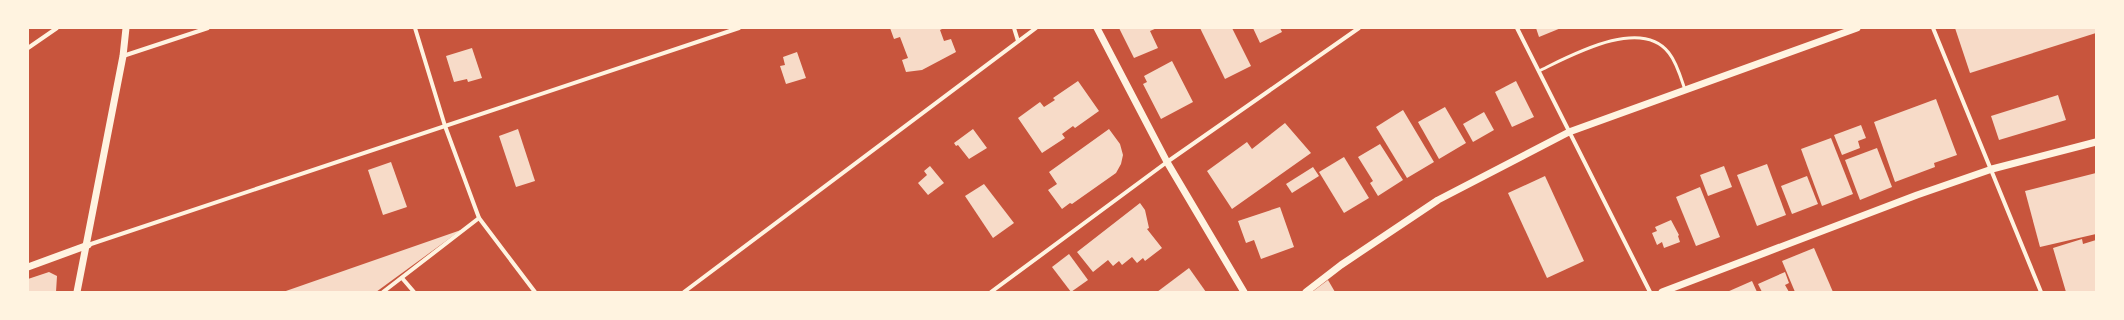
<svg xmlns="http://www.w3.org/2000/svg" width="2124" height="320" font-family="Lora,serif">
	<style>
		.building { fill: #f7dbc8 }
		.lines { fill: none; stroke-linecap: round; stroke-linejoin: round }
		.service { stroke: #fff3e0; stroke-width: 3 }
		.minor { stroke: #fff3e0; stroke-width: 4 }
		.tertiary { stroke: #fff3e0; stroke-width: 7 }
	</style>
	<rect width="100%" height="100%" fill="#c8553d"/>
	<g class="building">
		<path d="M890,28H944L940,30L944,41L951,39L956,52L922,70L906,72L902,60L908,58L900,37L894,39Z"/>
		<path d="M1119,28H1157L1150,31L1158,48L1134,58Z"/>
		<path d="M1200,28H1232L1251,66L1225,79Z"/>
		<path d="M1253,28H1280L1282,32L1260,43Z"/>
		<path d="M1536,28H1561L1539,37Z"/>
		<path d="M1955,28H2096V33L1970,73Z"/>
		<path d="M472,48L482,78L468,82L467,79L454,82L446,56Z"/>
		<path d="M797,52L806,78L786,84L780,66L785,65L783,57Z"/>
		<path d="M1172,61L1193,102L1161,119L1143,84L1147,82L1144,76Z"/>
		<path d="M1078,81L1099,111L1075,128L1073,126L1062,134L1065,138L1042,153L1018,118L1040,102L1044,107L1055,100L1053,98Z"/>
		<path d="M1516,81L1534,117L1512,127L1495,92Z"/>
		<path d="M2058,95L2066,120L1999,140L1991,116Z"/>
		<path d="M1936,99L1957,155L1934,163L1935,167L1895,182L1874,122Z"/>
		<path d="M1445,107L1466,143L1439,159L1418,122Z"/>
		<path d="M1403,110L1434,162L1407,178L1376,127Z"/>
		<path d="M1484,112L1494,130L1473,142L1463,124Z"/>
		<path d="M1285,123L1311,153L1232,209L1207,171L1247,142L1252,149Z"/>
		<path d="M1861,125L1866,138L1858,141L1860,148L1842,155L1834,135Z"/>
		<path d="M518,129L535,181L516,187L499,136Z"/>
		<path d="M973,129L987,148L969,159L958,145L956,146L954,143Z"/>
		<path d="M1109,129L1120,144L1123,155L1121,164L1116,173L1072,204L1070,203L1062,209L1048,190L1057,184L1049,172Z"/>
		<path d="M1831,138L1853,194L1822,206L1801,149Z"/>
		<path d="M1380,144L1403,180L1378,196L1370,183L1373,181L1358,157Z"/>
		<path d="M1877,148L1892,187L1860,200L1845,160Z"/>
		<path d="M1344,157L1369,198L1344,213L1319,172Z"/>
		<path d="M391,162L407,207L383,215L368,170Z"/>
		<path d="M1767,164L1786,215L1757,226L1737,175Z"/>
		<path d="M930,166L944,183L928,195L918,183L927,175L924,171Z"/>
		<path d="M1724,166L1732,187L1708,196L1700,175Z"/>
		<path d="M1313,167L1319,176L1292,193L1286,184Z"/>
		<path d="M2096,173V234L2040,247L2025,191Z"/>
		<path d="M1545,176L1584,261L1547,278L1508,193Z"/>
		<path d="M1807,176L1818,204L1792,214L1781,186Z"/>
		<path d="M984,184L1014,223L993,238L965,196Z"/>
		<path d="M1700,187L1720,237L1696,246L1676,197Z"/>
		<path d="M1140,203L1145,210L1149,228L1147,229L1162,248L1145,261L1143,258L1137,263L1132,257L1122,265L1119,261L1113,266L1108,260L1093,272L1077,252Z"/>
		<path d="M1280,207L1294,247L1261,259L1254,240L1246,243L1238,221Z"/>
		<path d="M1671,220L1679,235L1678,236L1680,242L1664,248L1662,242L1657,245L1652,233L1657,231L1655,227Z"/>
		<path d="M461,230L376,292H283Z"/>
		<path d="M2082,239L2083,244L2096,240V292H2066L2053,248Z"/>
		<path d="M1814,248L1833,292H1795L1782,261Z"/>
		<path d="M1069,254L1088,280L1071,292L1052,267Z"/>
		<path d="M1189,268L1206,292H1157Z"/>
		<path d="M49,272L57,276L56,292H28V279Z"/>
		<path d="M1785,272L1789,283L1785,285L1789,292H1762L1758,284Z"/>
		<path d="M1328,280L1335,292H1312Z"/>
		<path d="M1752,281L1757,292H1727Z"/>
	</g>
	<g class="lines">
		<path class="service" d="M1539,71C1570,56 1641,16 1669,53C1677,63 1681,78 1685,90"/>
		<g class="minor">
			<path d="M415,28L445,126L479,218L535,292"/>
			<path d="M1014,28L1018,41"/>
			<path d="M1517,28L1650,292"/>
			<path d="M1933,28L2041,292"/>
			<path d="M28,48L57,28"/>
			<path d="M123,56L208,28"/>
			<path d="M88,245L739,28"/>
			<path d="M402,278L414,292"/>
			<path d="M383,292L479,218"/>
			<path d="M684,292L1036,28"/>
			<path d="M991,292L1167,162L1359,28"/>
		</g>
		<g class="tertiary">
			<path d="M1097,28L1167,162L1244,292"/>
			<path d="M28,267L88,245"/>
			<path d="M77,292L123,56L126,28"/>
			<path d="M1306,292L1341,265L1438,200L1569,132L1857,28"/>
			<path d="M1662,292L1917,195L1992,169L2096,142"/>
		</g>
	</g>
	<rect width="2124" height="320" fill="none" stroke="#fff3e0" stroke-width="58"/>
</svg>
